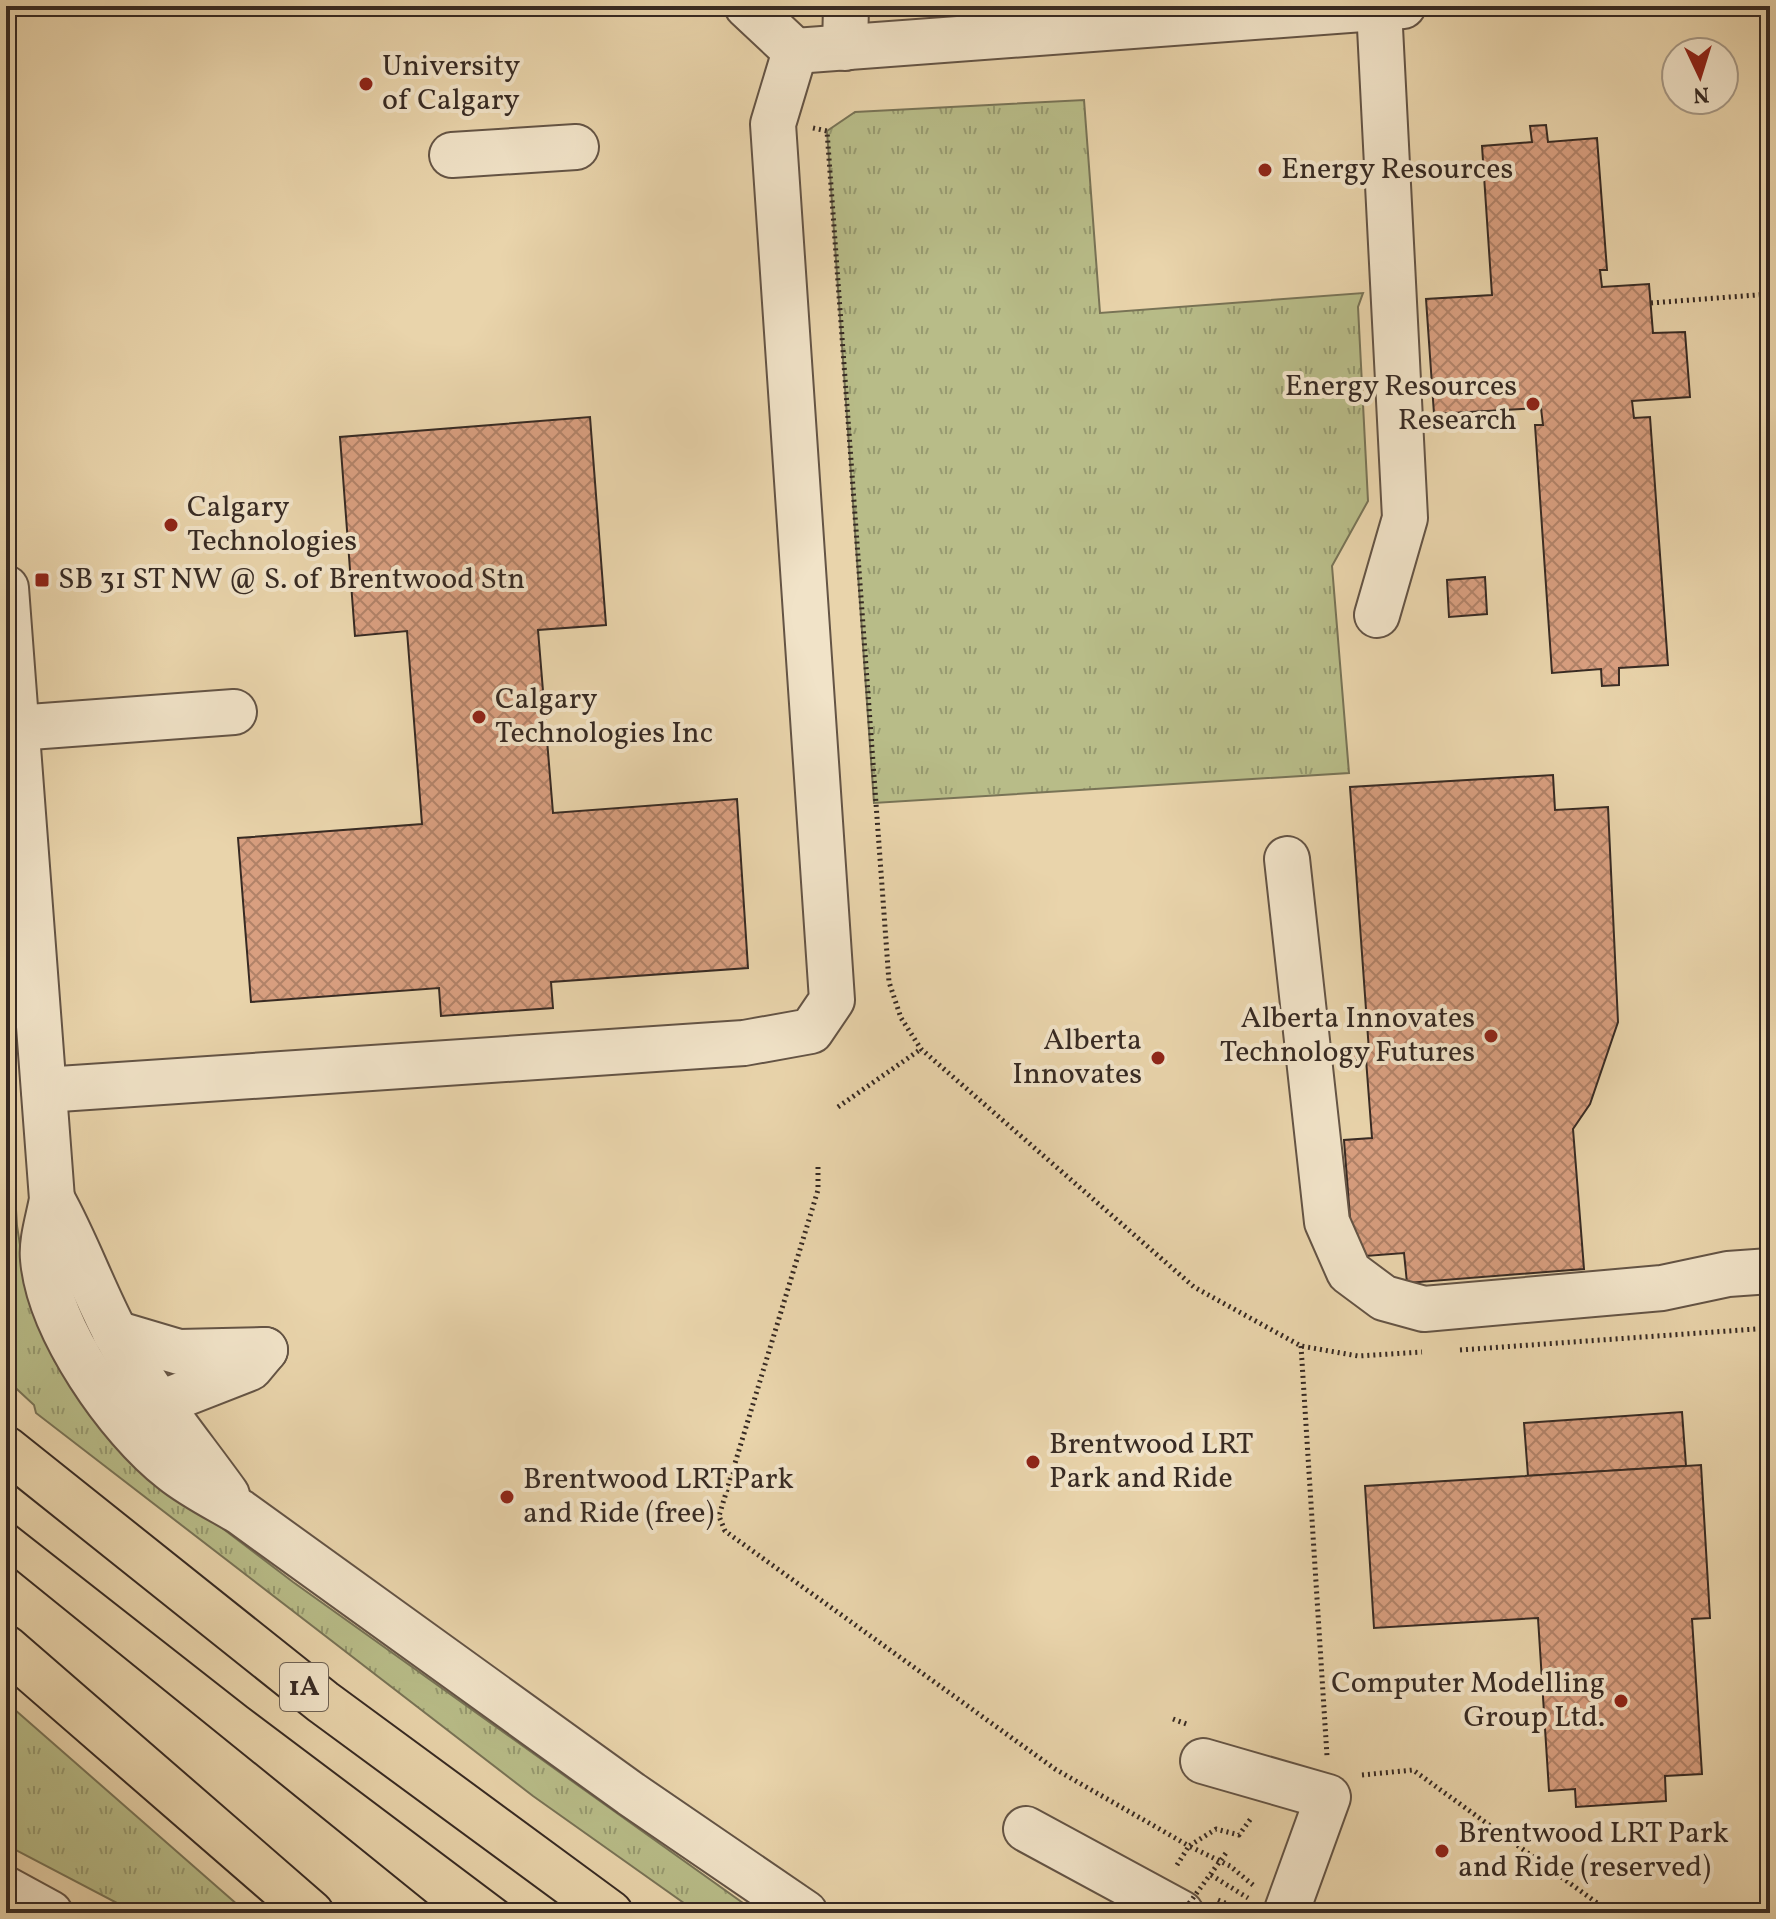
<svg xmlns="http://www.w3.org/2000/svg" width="1776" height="1919" font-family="Vollkorn,serif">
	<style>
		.grass { fill: url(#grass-tufts); stroke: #787356; stroke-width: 2 }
		.building { fill: url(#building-cross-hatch); stroke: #372a23; stroke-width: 2 }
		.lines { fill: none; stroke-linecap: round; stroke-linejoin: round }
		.minor-casing { stroke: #645445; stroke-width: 48 }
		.highway-casing { stroke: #372a23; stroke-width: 48 }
		.path { stroke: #372a23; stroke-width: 5; stroke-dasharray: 2 4; stroke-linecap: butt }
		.minor { stroke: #f1e3c8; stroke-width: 44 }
		.highway { stroke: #e9d4ab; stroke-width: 44 }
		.tram { stroke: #372a23; stroke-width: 2 }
		.path-bridge { stroke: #372a23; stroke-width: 5; stroke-dasharray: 2 4; stroke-linecap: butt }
		.poi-dot { fill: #8f2418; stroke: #f1e3c8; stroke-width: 3 }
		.labels { text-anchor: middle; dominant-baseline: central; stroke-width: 8; stroke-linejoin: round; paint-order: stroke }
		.shield { fill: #f1e3c8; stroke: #6f6254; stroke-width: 2 }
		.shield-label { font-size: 28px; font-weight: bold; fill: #372a23 }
		.poi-label { font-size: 30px; fill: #372a23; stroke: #f1e3c8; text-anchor: start }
	</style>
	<defs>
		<pattern id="grass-tufts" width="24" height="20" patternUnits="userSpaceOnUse" patternTransform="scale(2)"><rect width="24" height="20" fill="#b8bc88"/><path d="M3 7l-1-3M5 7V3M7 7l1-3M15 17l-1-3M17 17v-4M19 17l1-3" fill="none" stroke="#96996f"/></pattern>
		<pattern id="building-cross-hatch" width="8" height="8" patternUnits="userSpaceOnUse" patternTransform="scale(2)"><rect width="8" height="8" fill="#d99f80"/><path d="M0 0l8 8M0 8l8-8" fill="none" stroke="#b18268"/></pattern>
	</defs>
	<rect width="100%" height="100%" fill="#e9d4ab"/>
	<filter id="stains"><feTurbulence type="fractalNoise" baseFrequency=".0025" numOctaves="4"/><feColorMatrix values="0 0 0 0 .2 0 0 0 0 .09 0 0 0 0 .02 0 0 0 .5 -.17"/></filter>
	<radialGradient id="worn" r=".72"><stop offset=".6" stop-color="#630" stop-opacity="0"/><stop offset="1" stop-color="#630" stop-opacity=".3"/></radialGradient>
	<g class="grass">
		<path d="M1084,100L1100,313L1363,293L1358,307L1368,501L1332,566L1349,773L874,803L827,131L855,112Z"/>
		<path d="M6,1159L13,1160L17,1226L25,1276L54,1360L88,1413L121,1451L293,1582L757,1913H698L533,1796L36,1413L34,1405L6,1379Z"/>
		<path d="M6,1702L247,1913H136L6,1845Z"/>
	</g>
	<g class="building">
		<path d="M1546,125L1548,142L1597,138L1607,270H1600L1602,287L1649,284L1653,333L1685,332L1690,397L1632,401L1634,418L1650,417L1668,665L1619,668V685L1602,686L1601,669L1552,673L1535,425H1543L1541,408L1434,414L1426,299L1492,295L1482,146L1532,142L1530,126Z"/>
		<path d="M590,417L606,625L538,630L553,813L737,799L748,968L551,982L553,1008L441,1016L439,988L251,1002L238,838L422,824L407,631L355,636L340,437Z"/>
		<path d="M1485,577L1487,614L1449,617L1447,580Z"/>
		<path d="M1553,775L1555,810L1608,807L1618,1022L1590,1104L1573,1129L1584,1269L1407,1283L1404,1253L1353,1257L1344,1140L1372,1138L1366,1059L1333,1061L1332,1053L1369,1051L1350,787Z"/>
		<path d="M1682,1412L1686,1466L1528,1476L1524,1423Z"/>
		<path d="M1701,1465L1710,1618L1692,1619L1702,1774L1665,1776L1666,1801L1576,1807L1575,1789L1549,1791L1538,1618L1374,1628L1365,1486Z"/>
	</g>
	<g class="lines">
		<defs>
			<g id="minor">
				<path d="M747,6L795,51"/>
				<path d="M845,48L846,6"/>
				<path d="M795,51L1403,6"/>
				<path d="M452,155L576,147"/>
				<path d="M6,588L52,1199C49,1217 41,1241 43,1259C49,1329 118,1428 172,1470C193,1487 218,1499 240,1512L631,1794L805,1913"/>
				<path d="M1377,615L1405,518L1379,8"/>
				<path d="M16,728L234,712"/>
				<path d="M1287,859L1327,1222L1349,1272L1384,1298L1424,1309L1662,1288L1728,1274L1770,1271"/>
				<path d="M44,1090L744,1043L811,1031L832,1000L773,124L795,51"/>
				<path d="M52,1199C76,1242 92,1288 115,1332C145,1390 189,1442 227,1495"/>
				<path d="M115,1333L179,1352L265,1350"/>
				<path d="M135,1413L250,1368L265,1350"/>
				<path d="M1203,1761L1328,1797L1286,1913"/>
				<path d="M1026,1829L1181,1913"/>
				<path d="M6,1889L50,1913"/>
			</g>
			<g id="highway">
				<path d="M6,1449L323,1702L610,1913"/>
				<path d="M6,1648L311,1913"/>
			</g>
		</defs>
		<use href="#minor" class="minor-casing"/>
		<use href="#highway" class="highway-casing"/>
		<g class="path">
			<path d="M813,128L827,131L889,982L901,1018L921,1049L1194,1287L1301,1346L1358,1356L1422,1352"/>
			<path d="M1651,303L1770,294"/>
			<path d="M838,1107L921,1049"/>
			<path d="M818,1167V1190L719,1516L725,1531L1055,1769L1189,1846L1216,1829L1239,1835L1252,1817"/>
			<path d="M1301,1346L1327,1756"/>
			<path d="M1460,1350L1770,1328"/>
			<path d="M1173,1719L1189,1725"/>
			<path d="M1362,1775L1413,1770L1611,1913"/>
			<path d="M1177,1865L1189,1846L1230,1866L1253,1885"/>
			<path d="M1211,1875L1248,1898"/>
			<path d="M1218,1900L1235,1907H1250"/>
		</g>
		<use href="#minor" class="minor"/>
		<use href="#highway" class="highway"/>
		<g class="tram">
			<path d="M6,1518L247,1707L521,1913"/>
			<path d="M6,1562L440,1913"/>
		</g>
		<path class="path-bridge" d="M1182,1913L1226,1853"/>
	</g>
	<g class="poi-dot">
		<circle cx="366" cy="84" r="8"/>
		<circle cx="1265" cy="170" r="8"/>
		<circle cx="1533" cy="404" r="8"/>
		<circle cx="171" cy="525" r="8"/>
		<rect x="34" y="572" width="16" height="16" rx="4"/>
		<circle cx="479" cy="717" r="8"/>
		<circle cx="1491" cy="1036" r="8"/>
		<circle cx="1158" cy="1058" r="8"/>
		<circle cx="1033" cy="1462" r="8"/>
		<circle cx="507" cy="1497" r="8"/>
		<circle cx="1621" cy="1701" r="8"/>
		<circle cx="1442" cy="1851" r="8"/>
	</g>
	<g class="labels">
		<rect class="shield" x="280" y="1663" width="48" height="48" rx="6"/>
		<g class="shield-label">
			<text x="304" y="1687">1A</text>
		</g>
		<g class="poi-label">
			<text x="382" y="67">University<tspan x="382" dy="34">of Calgary</tspan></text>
			<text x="1281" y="170">Energy Resources</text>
			<text x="1517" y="387" text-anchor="end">Energy Resources<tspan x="1517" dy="34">Research</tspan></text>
			<text x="187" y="508">Calgary<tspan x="187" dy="34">Technologies</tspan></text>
			<text x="58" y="580">SB 31 ST NW @ S. of Brentwood Stn</text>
			<text x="495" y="700">Calgary<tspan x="495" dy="34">Technologies Inc</tspan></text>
			<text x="1475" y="1019" text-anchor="end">Alberta Innovates<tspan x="1475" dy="34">Technology Futures</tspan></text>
			<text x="1142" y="1041" text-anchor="end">Alberta<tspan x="1142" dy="34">Innovates</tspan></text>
			<text x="1049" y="1445">Brentwood LRT<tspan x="1049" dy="34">Park and Ride</tspan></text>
			<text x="523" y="1480">Brentwood LRT Park<tspan x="523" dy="34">and Ride (free)</tspan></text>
			<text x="1605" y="1684" text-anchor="end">Computer Modelling<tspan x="1605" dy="34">Group Ltd.</tspan></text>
			<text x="1458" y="1834">Brentwood LRT Park<tspan x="1458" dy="34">and Ride (reserved)</tspan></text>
		</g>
	</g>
	<rect width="1776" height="1919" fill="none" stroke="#e9d4ab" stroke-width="32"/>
	<rect x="8" y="8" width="1760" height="1903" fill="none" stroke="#372a23" stroke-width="4"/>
	<rect x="16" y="16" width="1744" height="1887" fill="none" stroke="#372a23" stroke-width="2"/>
	<g transform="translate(1700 76) rotate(176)"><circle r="38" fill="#f1e3c8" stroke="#a79986" stroke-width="2"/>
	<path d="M0-6L14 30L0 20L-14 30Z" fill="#8f2418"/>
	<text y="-12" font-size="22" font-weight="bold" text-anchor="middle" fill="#372a23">N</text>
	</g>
	<rect width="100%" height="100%" filter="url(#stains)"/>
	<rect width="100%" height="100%" fill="url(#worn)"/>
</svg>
